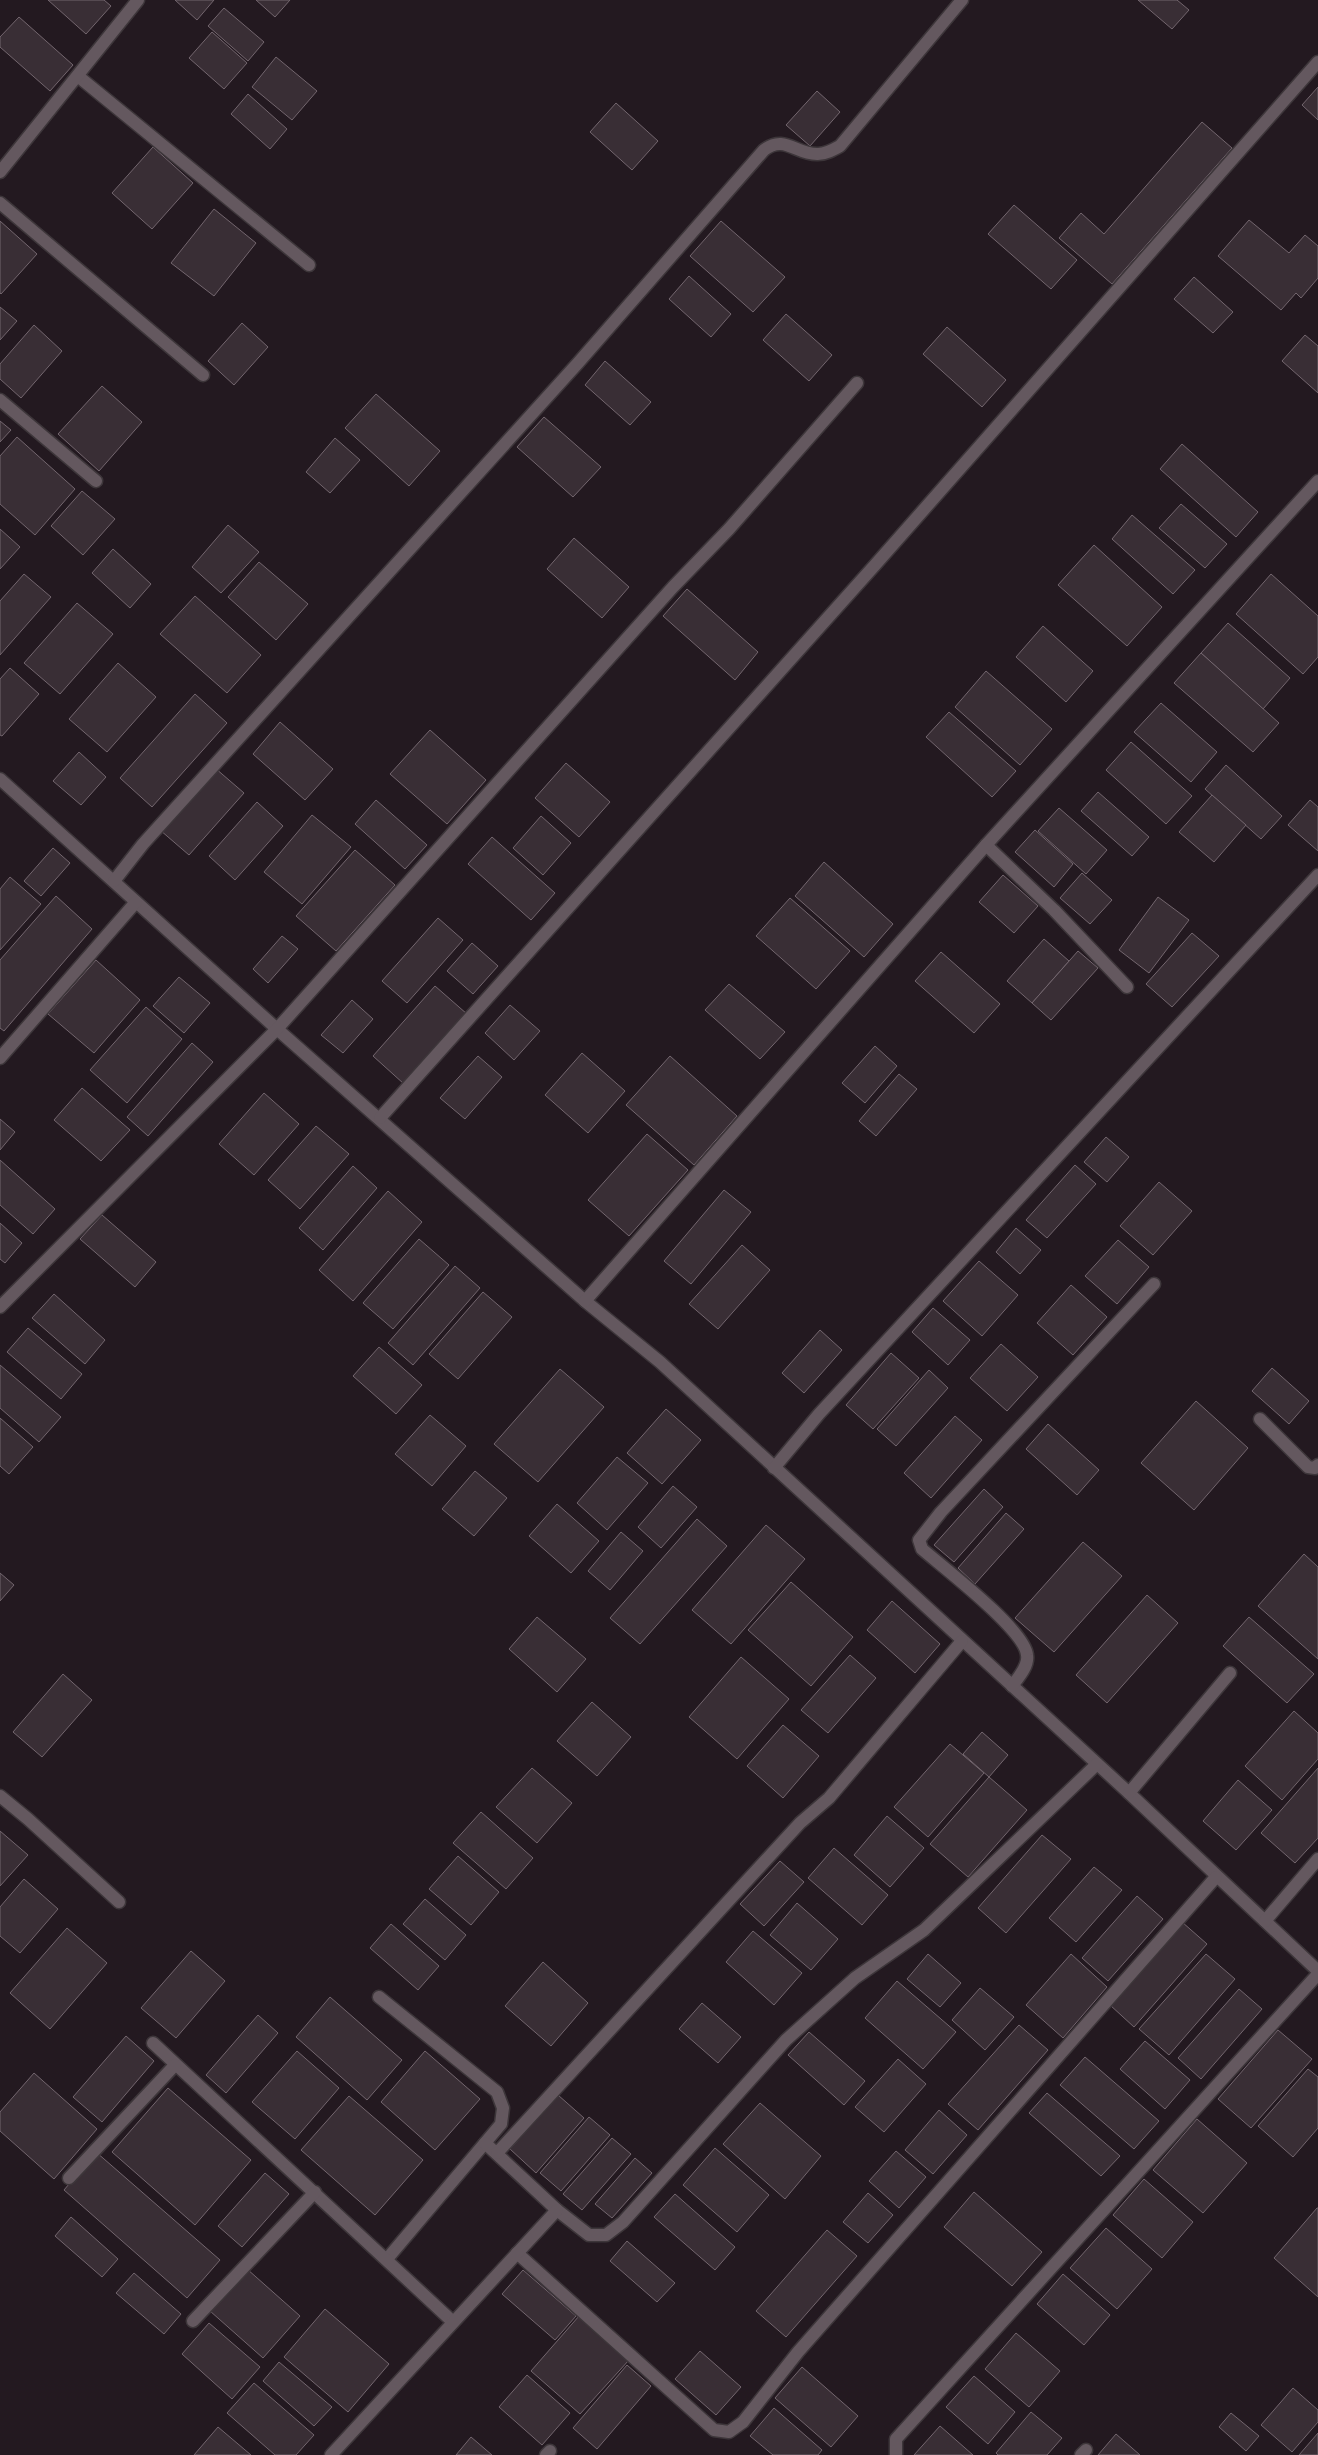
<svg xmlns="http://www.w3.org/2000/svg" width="1318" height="2455" font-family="Montserrat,sans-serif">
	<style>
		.building { fill: #392e35; stroke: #73666e }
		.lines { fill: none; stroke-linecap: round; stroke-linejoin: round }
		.minor-casing { stroke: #3d363a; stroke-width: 15 }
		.minor { stroke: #64585f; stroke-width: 12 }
	</style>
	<rect width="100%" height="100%" fill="#231920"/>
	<g class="building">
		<path d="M48,0H104L111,6L86,34Z"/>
		<path d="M175,0H214L197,20Z"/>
		<path d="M256,0H290L275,17Z"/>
		<path d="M1138,0H1177L1189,10L1172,29Z"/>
		<path d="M224,8L264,42L248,61L208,26Z"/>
		<path d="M19,17L73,65L50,91L0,47V37Z"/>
		<path d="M212,32L247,63L224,89L189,58Z"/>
		<path d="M276,57L317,91L292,120L252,87Z"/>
		<path d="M1318,87V120L1302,105Z"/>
		<path d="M817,91L840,112L810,146L786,125Z"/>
		<path d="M248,94L287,129L270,149L231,114Z"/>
		<path d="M616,103L658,141L632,170L590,132Z"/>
		<path d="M1202,122L1232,148L1112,284L1059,238L1081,213L1104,234Z"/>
		<path d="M153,147L193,183L152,229L112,193Z"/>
		<path d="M1014,205L1077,260L1051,289L988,234Z"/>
		<path d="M214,209L256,243L214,296L171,263Z"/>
		<path d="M1249,220L1289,253L1305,235L1318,246V278L1301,298L1296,293L1281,310L1218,256Z"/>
		<path d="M0,221L37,254L1,294L0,293Z"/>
		<path d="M721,221L785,277L753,312L690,256Z"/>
		<path d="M689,276L731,314L711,337L669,299Z"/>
		<path d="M1194,277L1233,312L1213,333L1174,299Z"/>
		<path d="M0,307L17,321L0,340Z"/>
		<path d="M786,314L832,355L809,381L763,340Z"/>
		<path d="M242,323L268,347L234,385L208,361Z"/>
		<path d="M34,325L62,351L21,398L0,379V364Z"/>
		<path d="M947,327L1006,380L982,407L923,354Z"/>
		<path d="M1305,335L1318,346V393L1282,361Z"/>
		<path d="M605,361L651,402L630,425L585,385Z"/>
		<path d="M102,386L142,422L99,471L58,434Z"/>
		<path d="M376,394L440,451L409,486L345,428Z"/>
		<path d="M544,417L601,467L573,497L517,447Z"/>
		<path d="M0,421L11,430L0,442Z"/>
		<path d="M17,437L75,489L35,535L0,504V456Z"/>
		<path d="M335,438L360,460L330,493L306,472Z"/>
		<path d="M1182,444L1258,512L1236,537L1160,469Z"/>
		<path d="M82,491L115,519L83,555L51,526Z"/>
		<path d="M1181,504L1227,544L1205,568L1159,528Z"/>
		<path d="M1132,515L1195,570L1173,594L1112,539Z"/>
		<path d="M228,525L259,552L221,593L192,567Z"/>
		<path d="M0,529L20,547L0,569Z"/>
		<path d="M574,538L629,587L602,618L547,569Z"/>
		<path d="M1094,545L1162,607L1127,646L1058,585Z"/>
		<path d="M113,549L151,584L130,608L92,573Z"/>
		<path d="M259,562L308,604L276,640L228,597Z"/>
		<path d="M24,574L51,597L0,655V601Z"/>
		<path d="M1271,574L1318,616V657L1303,674L1236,614Z"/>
		<path d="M687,589L758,652L735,680L663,616Z"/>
		<path d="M195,596L261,655L227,693L160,634Z"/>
		<path d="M77,603L113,634L60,694L24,663Z"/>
		<path d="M1228,623L1290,678L1263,709L1201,653Z"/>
		<path d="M1043,626L1093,671L1066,702L1016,657Z"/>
		<path d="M1201,653L1279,723L1253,752L1174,683Z"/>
		<path d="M118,663L156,697L107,752L69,719Z"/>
		<path d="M10,668L39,694L2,736L0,735V679Z"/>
		<path d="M986,671L1052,729L1020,765L955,707Z"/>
		<path d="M195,694L227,723L152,807L120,778Z"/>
		<path d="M1161,703L1217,752L1191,782L1134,732Z"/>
		<path d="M949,712L1016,771L992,797L926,737Z"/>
		<path d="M280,722L333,769L305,800L253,754Z"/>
		<path d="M430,730L486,780L447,824L390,774Z"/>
		<path d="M1131,742L1192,796L1166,824L1106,770Z"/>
		<path d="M79,752L106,777L81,805L53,781Z"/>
		<path d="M566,763L610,802L579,837L535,798Z"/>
		<path d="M1226,765L1282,816L1261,839L1205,789Z"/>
		<path d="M215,768L244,793L189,855L160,830Z"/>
		<path d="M1098,792L1149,837L1132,856L1081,811Z"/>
		<path d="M1212,795L1246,825L1214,862L1179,832Z"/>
		<path d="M376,800L427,845L405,869L355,824Z"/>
		<path d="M1310,800L1318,807V851L1288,825Z"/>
		<path d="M257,802L283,826L235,880L209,856Z"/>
		<path d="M1059,808L1107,850L1086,874L1038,831Z"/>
		<path d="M312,815L351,847L302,904L264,872Z"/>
		<path d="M541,816L571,843L543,875L513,848Z"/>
		<path d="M1035,830L1073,864L1054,887L1015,852Z"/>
		<path d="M492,837L555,893L531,920L468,864Z"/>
		<path d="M53,848L70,863L41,896L24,881Z"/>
		<path d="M355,850L395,885L336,951L296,916Z"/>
		<path d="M824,862L893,924L864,957L795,896Z"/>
		<path d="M1082,873L1112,900L1090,924L1060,898Z"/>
		<path d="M1003,875L1038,906L1014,933L979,902Z"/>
		<path d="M10,877L41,904L0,950V889Z"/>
		<path d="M56,896L92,929L4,1031L0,1028V960Z"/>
		<path d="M1158,897L1189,920L1149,973L1119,950Z"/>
		<path d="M790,898L850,951L816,989L756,936Z"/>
		<path d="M438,918L463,940L407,1003L382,981Z"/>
		<path d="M1192,933L1219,956L1172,1007L1146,984Z"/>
		<path d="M282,936L298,949L268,983L253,969Z"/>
		<path d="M1044,939L1069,961L1032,1003L1007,981Z"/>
		<path d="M472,943L498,966L473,994L447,971Z"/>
		<path d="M1078,951L1098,968L1051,1020L1032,1003Z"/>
		<path d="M941,952L1000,1004L974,1033L915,981Z"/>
		<path d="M96,960L140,1000L94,1053L48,1014Z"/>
		<path d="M179,977L210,1003L184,1033L153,1006Z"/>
		<path d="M729,984L785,1032L760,1059L705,1010Z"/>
		<path d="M435,986L467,1014L404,1084L373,1056Z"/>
		<path d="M352,1000L373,1019L343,1053L321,1035Z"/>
		<path d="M510,1005L540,1031L514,1060L485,1033Z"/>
		<path d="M146,1007L182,1039L127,1103L90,1070Z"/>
		<path d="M192,1043L213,1062L148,1136L127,1117Z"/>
		<path d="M875,1046L897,1066L865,1103L842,1083Z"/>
		<path d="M582,1053L625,1091L588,1133L545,1095Z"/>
		<path d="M478,1056L502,1077L465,1119L440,1098Z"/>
		<path d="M670,1056L737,1116L694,1165L626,1105Z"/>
		<path d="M899,1074L917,1089L876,1136L859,1121Z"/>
		<path d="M82,1088L130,1130L101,1161L54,1120Z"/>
		<path d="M264,1093L299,1124L254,1175L219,1144Z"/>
		<path d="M0,1119L15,1132L0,1150Z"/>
		<path d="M316,1126L349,1154L300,1209L268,1180Z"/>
		<path d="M647,1134L688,1170L629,1236L588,1200Z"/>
		<path d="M1106,1137L1129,1157L1107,1182L1084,1162Z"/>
		<path d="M0,1160L55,1209L33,1234L0,1205Z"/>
		<path d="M1075,1165L1096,1184L1047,1238L1026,1220Z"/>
		<path d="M353,1166L377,1188L323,1250L299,1228Z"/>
		<path d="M1159,1182L1192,1211L1153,1255L1120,1226Z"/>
		<path d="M724,1190L751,1212L691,1284L664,1261Z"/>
		<path d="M388,1191L422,1222L353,1301L319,1270Z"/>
		<path d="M102,1215L156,1262L135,1287L80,1239Z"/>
		<path d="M0,1223L22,1243L5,1263L0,1259Z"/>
		<path d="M1016,1228L1041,1250L1020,1274L996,1252Z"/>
		<path d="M419,1239L449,1265L393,1329L363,1303Z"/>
		<path d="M1118,1240L1149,1267L1117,1304L1085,1276Z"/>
		<path d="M742,1245L770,1270L718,1329L689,1304Z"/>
		<path d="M979,1261L1018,1295L982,1336L943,1301Z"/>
		<path d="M455,1266L480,1288L413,1365L388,1343Z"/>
		<path d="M1071,1285L1107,1317L1073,1355L1037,1323Z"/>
		<path d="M483,1292L512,1317L458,1379L429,1354Z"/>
		<path d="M54,1294L105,1340L85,1364L32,1318Z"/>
		<path d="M933,1308L970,1340L948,1365L912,1332Z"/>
		<path d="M28,1328L82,1374L61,1399L7,1352Z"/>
		<path d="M820,1330L842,1350L804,1393L782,1373Z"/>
		<path d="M1001,1344L1038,1377L1007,1411L970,1378Z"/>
		<path d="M379,1347L422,1385L396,1414L353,1376Z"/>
		<path d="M891,1353L919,1378L873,1429L846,1405Z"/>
		<path d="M0,1365L61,1417L39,1442L0,1408Z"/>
		<path d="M1272,1368L1309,1401L1289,1424L1252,1391Z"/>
		<path d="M560,1369L604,1407L538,1482L494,1444Z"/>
		<path d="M929,1370L948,1388L896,1446L877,1429Z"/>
		<path d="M1196,1401L1248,1448L1194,1510L1141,1463Z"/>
		<path d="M666,1409L701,1440L662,1484L627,1453Z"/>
		<path d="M430,1415L466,1446L432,1486L395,1454Z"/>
		<path d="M955,1416L982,1440L931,1498L904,1473Z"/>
		<path d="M0,1418L33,1447L9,1474L0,1466Z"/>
		<path d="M1048,1424L1099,1470L1077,1495L1026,1449Z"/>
		<path d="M617,1457L648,1483L607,1530L577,1503Z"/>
		<path d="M475,1471L507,1498L474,1536L442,1509Z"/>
		<path d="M673,1486L697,1507L661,1548L638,1527Z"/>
		<path d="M984,1489L1003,1507L954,1562L934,1545Z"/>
		<path d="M557,1504L599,1541L571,1573L529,1536Z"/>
		<path d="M1006,1513L1024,1529L975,1584L958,1568Z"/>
		<path d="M697,1519L727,1546L640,1644L610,1618Z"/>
		<path d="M766,1525L805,1559L731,1644L692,1610Z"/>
		<path d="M621,1532L643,1551L610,1590L588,1571Z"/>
		<path d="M1083,1542L1122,1576L1054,1652L1015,1618Z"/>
		<path d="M1304,1554L1318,1567V1659L1258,1606Z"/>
		<path d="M0,1573L14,1585L0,1601Z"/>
		<path d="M791,1582L853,1637L811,1686L748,1630Z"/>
		<path d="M1147,1595L1178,1623L1107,1703L1076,1675Z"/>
		<path d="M892,1601L940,1644L915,1673L867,1630Z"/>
		<path d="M537,1617L586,1659L557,1692L509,1649Z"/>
		<path d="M1249,1617L1314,1674L1287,1703L1223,1646Z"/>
		<path d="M850,1655L876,1678L828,1733L801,1710Z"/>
		<path d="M741,1657L789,1699L737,1759L689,1717Z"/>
		<path d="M63,1674L92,1700L42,1757L13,1732Z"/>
		<path d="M592,1702L631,1737L597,1776L557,1741Z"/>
		<path d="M1294,1711L1318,1733V1759L1282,1800L1245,1766Z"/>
		<path d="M783,1725L819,1756L783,1798L747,1766Z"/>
		<path d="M982,1732L1008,1755L989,1777L963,1754Z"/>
		<path d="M950,1744L984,1773L928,1837L894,1807Z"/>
		<path d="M532,1768L572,1803L537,1843L496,1807Z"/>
		<path d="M1318,1768V1838L1295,1863L1261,1833Z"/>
		<path d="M989,1777L1027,1810L968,1877L930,1844Z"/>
		<path d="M1238,1780L1272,1810L1236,1850L1203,1821Z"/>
		<path d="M481,1812L533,1858L506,1889L453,1843Z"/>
		<path d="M887,1816L924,1848L890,1887L854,1855Z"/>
		<path d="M0,1831L28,1855L0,1886Z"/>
		<path d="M1042,1835L1071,1859L1006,1933L978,1908Z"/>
		<path d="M834,1848L888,1895L862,1925L808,1878Z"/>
		<path d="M458,1856L499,1892L471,1925L429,1889Z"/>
		<path d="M780,1861L804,1882L764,1926L740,1904Z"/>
		<path d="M1094,1867L1122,1890L1076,1942L1049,1918Z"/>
		<path d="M24,1879L58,1909L20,1953L0,1936V1907Z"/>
		<path d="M1137,1896L1163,1919L1108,1981L1082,1958Z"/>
		<path d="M425,1899L466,1935L445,1960L403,1924Z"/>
		<path d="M797,1903L838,1939L811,1970L770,1935Z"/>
		<path d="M1182,1922L1207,1944L1134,2027L1110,2005Z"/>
		<path d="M391,1924L439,1966L418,1990L370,1948Z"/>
		<path d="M67,1928L107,1963L50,2029L10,1993Z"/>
		<path d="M753,1931L802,1973L774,2005L726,1962Z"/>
		<path d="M191,1951L225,1981L176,2038L141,2008Z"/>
		<path d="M928,1954L961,1983L940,2007L907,1979Z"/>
		<path d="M1071,1954L1107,1987L1063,2038L1026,2005Z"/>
		<path d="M1206,1954L1235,1979L1169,2055L1139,2029Z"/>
		<path d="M543,1962L588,2003L551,2046L505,2006Z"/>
		<path d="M897,1981L956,2032L923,2069L865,2018Z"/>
		<path d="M980,1988L1014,2017L985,2050L952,2020Z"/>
		<path d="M1239,1989L1262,2009L1201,2079L1178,2058Z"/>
		<path d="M330,1997L402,2060L367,2100L296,2037Z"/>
		<path d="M702,2003L741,2037L718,2063L679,2029Z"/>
		<path d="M258,2015L278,2033L226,2093L206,2075Z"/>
		<path d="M1019,2025L1048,2050L978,2130L948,2104Z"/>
		<path d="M1278,2030L1312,2059L1251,2128L1218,2099Z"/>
		<path d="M809,2032L865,2081L844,2105L788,2055Z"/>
		<path d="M126,2036L154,2061L102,2122L73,2097Z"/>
		<path d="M1145,2041L1190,2080L1165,2109L1120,2069Z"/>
		<path d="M297,2051L339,2088L295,2139L252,2102Z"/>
		<path d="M425,2051L480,2099L435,2150L381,2102Z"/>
		<path d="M1085,2057L1159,2121L1134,2149L1060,2085Z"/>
		<path d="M898,2059L926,2084L884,2132L855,2107Z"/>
		<path d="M1308,2069L1318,2077V2128L1293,2157L1258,2126Z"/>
		<path d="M34,2073L97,2129L54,2179L0,2131V2112Z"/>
		<path d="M168,2088L251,2160L195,2225L112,2152Z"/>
		<path d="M1047,2093L1120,2156L1101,2176L1029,2113Z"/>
		<path d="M558,2095L584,2118L536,2173L510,2149Z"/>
		<path d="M349,2096L423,2160L375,2215L301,2150Z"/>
		<path d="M760,2103L821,2156L785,2199L723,2144Z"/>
		<path d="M939,2110L967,2135L933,2174L905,2150Z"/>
		<path d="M589,2117L610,2135L561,2191L540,2173Z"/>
		<path d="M1197,2119L1247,2163L1203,2213L1153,2170Z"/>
		<path d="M612,2138L631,2154L582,2210L563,2194Z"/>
		<path d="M715,2148L769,2195L737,2232L683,2185Z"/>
		<path d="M896,2151L926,2177L899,2208L869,2181Z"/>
		<path d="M96,2152L220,2260L187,2298L64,2190Z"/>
		<path d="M635,2158L652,2173L612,2218L595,2204Z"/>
		<path d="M265,2173L289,2194L242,2247L218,2226Z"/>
		<path d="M1144,2179L1193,2222L1162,2258L1113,2215Z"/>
		<path d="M974,2192L1042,2252L1012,2286L944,2227Z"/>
		<path d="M868,2193L893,2215L868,2243L843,2222Z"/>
		<path d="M675,2194L735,2247L715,2270L654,2217Z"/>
		<path d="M1317,2208H1318V2297L1274,2258Z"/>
		<path d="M71,2217L118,2259L102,2277L55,2236Z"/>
		<path d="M1106,2228L1152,2269L1117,2309L1070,2268Z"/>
		<path d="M827,2230L857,2256L786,2337L756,2311Z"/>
		<path d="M627,2241L675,2283L657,2302L610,2261Z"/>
		<path d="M247,2269L300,2316L263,2358L210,2311Z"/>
		<path d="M523,2270L576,2316L555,2340L502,2294Z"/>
		<path d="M134,2273L181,2314L164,2334L116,2293Z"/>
		<path d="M1063,2274L1110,2315L1084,2345L1037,2304Z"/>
		<path d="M325,2309L389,2364L348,2412L284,2357Z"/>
		<path d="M579,2316L629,2360L580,2414L531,2371Z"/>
		<path d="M209,2323L260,2367L232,2399L182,2354Z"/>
		<path d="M1016,2333L1060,2371L1029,2407L985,2369Z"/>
		<path d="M700,2351L741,2387L716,2415L675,2379Z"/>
		<path d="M279,2362L332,2407L314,2426L263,2381Z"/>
		<path d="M627,2365L651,2386L597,2449L573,2428Z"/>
		<path d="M802,2367L858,2416L831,2447L775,2398Z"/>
		<path d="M527,2375L570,2413L542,2445L499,2407Z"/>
		<path d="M974,2376L1015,2412L988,2444L946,2407Z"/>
		<path d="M254,2383L314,2435L296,2455H275L227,2413Z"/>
		<path d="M1293,2388L1318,2410V2422L1292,2452L1261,2425Z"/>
		<path d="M774,2408L822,2450L818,2455H773L750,2436Z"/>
		<path d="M1031,2412L1062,2438L1047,2455H998L996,2453Z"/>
		<path d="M1231,2413L1259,2436L1246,2451L1219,2427Z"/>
		<path d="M940,2426L973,2455H914Z"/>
		<path d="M218,2427L251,2455H194Z"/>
		<path d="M1318,2433V2455H1299Z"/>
		<path d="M1116,2434L1140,2455H1098Z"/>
		<path d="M471,2437L492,2455H456Z"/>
	</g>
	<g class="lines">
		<defs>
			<g id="minor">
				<path d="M79,77L309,265"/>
				<path d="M0,172L138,0"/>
				<path d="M0,203L203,375"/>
				<path d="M0,400L96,481"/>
				<path d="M0,779L277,1029L585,1301L660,1362L1129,1793L1318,1971"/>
				<path d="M986,845L1054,910L1127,987"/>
				<path d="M114,881L143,844L578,363L764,150C785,134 796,155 818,154C826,154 833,150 840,146L962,0"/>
				<path d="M0,1058L136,902"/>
				<path d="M380,1118L875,565L1318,62"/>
				<path d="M585,1301L986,845L1318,481"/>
				<path d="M0,1307L277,1029L673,587L729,529L857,383"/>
				<path d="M1260,1419L1308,1467L1315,1468L1318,1465"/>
				<path d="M774,1468L819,1414L1318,875"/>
				<path d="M1012,1686C1018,1678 1029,1666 1027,1655C1025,1630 944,1568 922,1549L919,1540L941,1512L1154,1284"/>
				<path d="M1129,1793L1230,1673"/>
				<path d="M0,1796L28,1819L119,1902"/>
				<path d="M1265,1921L1318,1859"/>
				<path d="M379,1997L497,2092L503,2108L501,2124L387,2259"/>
				<path d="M153,2043L453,2322"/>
				<path d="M485,2143L557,2210L589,2235H606L623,2222L786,2040L855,1978L924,1930L1097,1764"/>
				<path d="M497,2153L800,1823L829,1798L962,1641"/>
				<path d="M69,2178L175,2065"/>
				<path d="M517,2253L714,2430L729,2432L743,2422L798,2352L1216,1877"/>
				<path d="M193,2321L315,2192"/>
				<path d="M331,2455L557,2210"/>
				<path d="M546,2455L550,2451"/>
				<path d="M896,2455V2439L1318,1974"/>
				<path d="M1081,2455L1086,2450"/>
			</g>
		</defs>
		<use href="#minor" class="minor-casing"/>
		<use href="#minor" class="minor"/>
	</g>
</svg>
